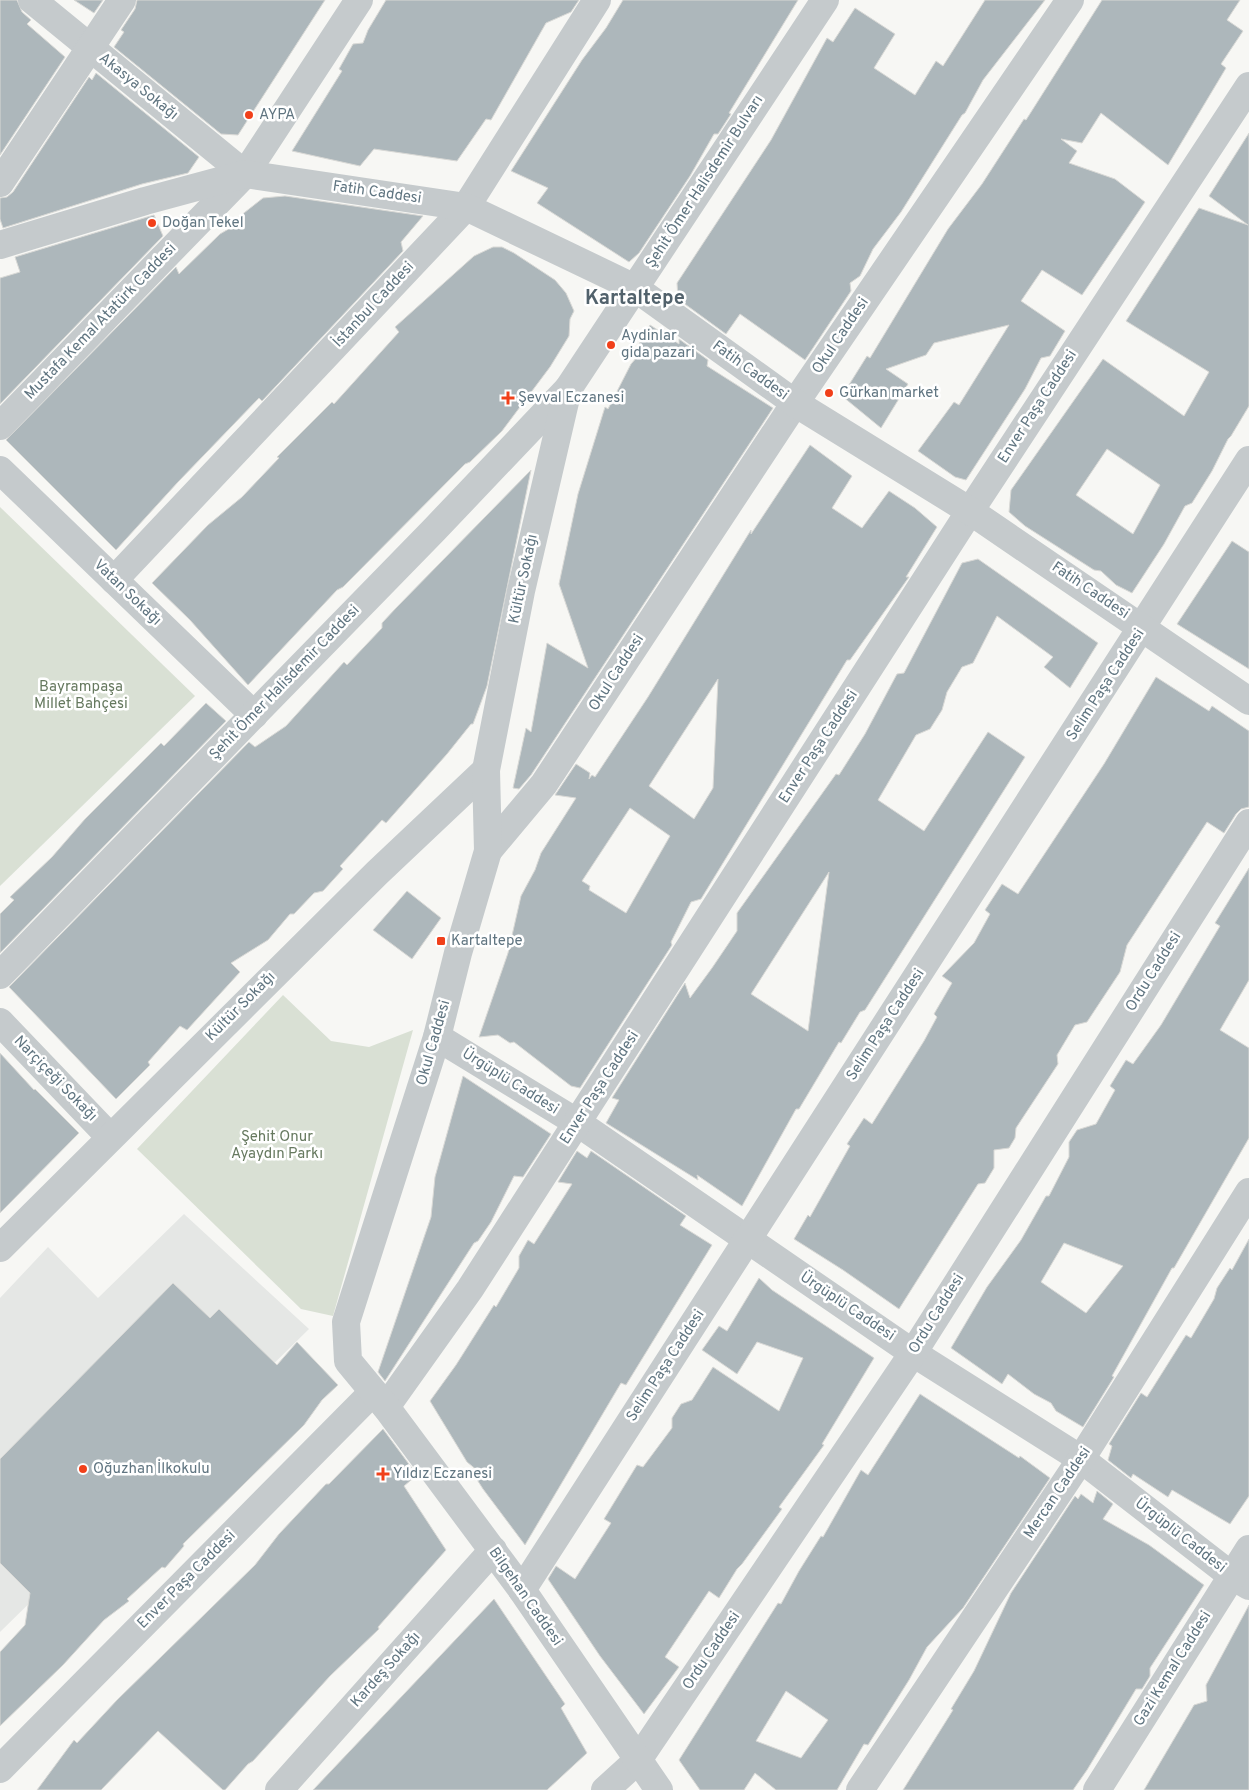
<svg xmlns="http://www.w3.org/2000/svg" width="1249" height="1790" font-family="Overpass,sans-serif">
	<style>
		.built { fill: #e5e7e5 }
		.green { fill: #d9e0d4 }
		.building { fill: #adb7bb; stroke: #d9d9d6; fill-rule: evenodd }
		.lines { fill: none; stroke-linecap: round; stroke-linejoin: round }
		.minor { stroke: #c5cacc; stroke-width: 28 }
		.tertiary { stroke: #c5cacc; stroke-width: 28 }
		.poi-dot { fill: #f1401a; stroke: #fff; stroke-width: 2 }
		.labels { text-anchor: middle; dominant-baseline: central; stroke-width: 5; stroke-linejoin: round; paint-order: stroke }
		.street-label { font-size: 15px; fill: #607581; stroke: #fff }
		.poi-label { font-size: 15px; fill: #607581; stroke: #fff; text-anchor: start }
		.park-label { font-size: 15px; fill: #66795f; stroke: #fff }
		.district-label { font-size: 20px; font-weight: bold; fill: #52626c; stroke: #fff }
	</style>
	<rect width="100%" height="100%" fill="#f7f7f4"/>
	<path class="built" d="M184,1214L309,1329L0,1632V1298L48,1247L98,1298Z"/>
	<g class="green">
		<path d="M0,507L195,696L0,886Z"/>
		<path d="M283,995L331,1041L369,1047L413,1030L333,1316L301,1309L137,1149Z"/>
	</g>
	<g class="building">
		<path d="M0,0H17L22,12L31,20L27,24L65,57L0,155Z"/>
		<path d="M74,0H103L94,13Z"/>
		<path d="M137,0H325L238,135L221,134L114,47L124,32L121,30L135,9Z"/>
		<path d="M386,0H579L571,12L546,23L491,120L486,119L457,161L374,149L360,166L292,151L342,71L339,69L353,44L363,43L368,30Z"/>
		<path d="M623,0H798L729,113L731,114L718,134H714L690,176L639,253L629,262L537,203L548,188L511,171L582,60L606,28Z"/>
		<path d="M985,0H1045L983,80L965,113L962,115L901,212L873,249L860,276L850,283L851,291L805,360L740,314L726,334L678,299L677,283L771,140L827,38L833,42L855,8L895,34L874,68L915,95L936,61L943,66Z"/>
		<path d="M1102,0H1240L1227,20L1243,31L1221,64L1226,68L1168,165L1101,113L1082,143L1061,139L1077,151L1069,163L1115,179L1145,202L1082,295L1042,270L1021,301L1065,331L1050,356L1041,358L1025,389L966,480L955,477L918,451L954,402L959,405L1009,325L934,343L926,355L886,369L908,384L881,428L842,396L867,356L870,358L948,229L982,184L1024,119L1026,120Z"/>
		<path d="M96,73L199,157L188,173L142,184L3,228L0,219V198L7,197L13,192L89,77L92,80Z"/>
		<path d="M1249,133V406L1231,436L1228,439L1212,471L1192,503L1185,506L1164,544L1132,593L1116,585L1101,571L1094,570L1025,526L1009,512L1011,490L1103,359L1184,416L1209,372L1126,321L1199,208L1248,225L1209,196ZM1107,449L1160,485L1133,534L1076,495Z"/>
		<path d="M285,196L423,216L401,242L403,251L262,401L259,398L178,482L116,550L6,440L176,267L179,274L220,234L232,227L235,220L263,198Z"/>
		<path d="M154,215L163,236L0,404V278L20,272L15,257Z"/>
		<path d="M493,247H502L514,253L555,280L566,293L574,311L570,319L569,336L550,367L502,431L470,462L465,464L343,587L337,590L248,685L190,620L152,583L208,525L242,497L279,458L277,457L332,402L334,404L399,332L395,327L474,256Z"/>
		<path d="M650,325L679,344V339L708,360L707,366L773,408L531,775L519,789L513,788L526,728L531,732L547,643L588,668L559,584L578,494L605,407L608,409L631,364L638,356L634,353Z"/>
		<path d="M810,445L852,476L832,508L862,528L889,491L915,508L937,527L906,577H909L850,660H847L701,899L691,902L671,942L672,945L580,1088L571,1086L514,1042L510,1043L498,1035L479,1037L508,953L521,896L535,870L541,853L576,798L555,795L576,764L590,773L589,779L592,775L595,777L648,697L751,530V534ZM718,679L713,788L694,819L649,786ZM630,808L670,836L626,913L589,890L590,886L582,881Z"/>
		<path d="M531,470L487,686L473,724H471L447,754L386,823L382,820L340,866L343,869L323,891L314,893L294,914H290L268,940L231,963L240,972L187,1030L180,1026L148,1062L150,1065L116,1099L9,987L249,742L255,747L286,726L344,662L347,665L382,628V623L396,608Z"/>
		<path d="M1232,541L1249,552V669L1177,624Z"/>
		<path d="M978,559L1098,643L1070,688L1044,667L1053,657L997,616L973,663L962,667L947,692L942,710L930,729L916,735L878,800L924,831L988,732L1025,757L865,1010L860,1012L841,1043L839,1042L799,1109H796L742,1206L697,1175L698,1180L606,1123L619,1100L612,1098L685,983L690,998L712,968L737,931V913L836,774L839,775L865,734L897,674L904,673L962,563ZM829,872L808,1031L751,994Z"/>
		<path d="M1156,677L1209,711L1212,706L1249,731V807L1241,809L1236,814L1224,833L1207,822L1127,945L1120,972L1087,1022L1075,1025L1057,1055L1058,1064L1016,1128L1015,1138L1009,1148L994,1150V1168L985,1183L978,1184L899,1309L843,1270L794,1239L808,1215L810,1217L850,1146L847,1144L864,1118L872,1124L924,1041L937,1017L934,1014L952,983L942,976L974,943L990,914L985,910L1002,884L1018,894L1104,764Z"/>
		<path d="M206,703L226,721L0,953V914L14,900L10,897L52,857L85,819L161,743L164,746Z"/>
		<path d="M1249,868V980L1220,1030L1249,1048V1138L1174,1268H1172L1112,1376L1114,1377L1083,1427L1056,1411L1051,1403L1034,1394L1008,1374L1002,1384L951,1348L987,1287L1021,1240L1046,1196H1049L1069,1157V1142L1077,1130L1096,1124L1115,1090L1110,1086L1126,1060L1133,1064L1161,1025L1220,926L1215,923ZM1064,1243L1123,1266L1086,1313L1041,1282Z"/>
		<path d="M407,891L441,918L412,959L373,930Z"/>
		<path d="M0,1053L34,1090L35,1089L79,1133L0,1213Z"/>
		<path d="M463,1076L551,1134L523,1177L514,1176L491,1222L478,1241L474,1243L385,1381L378,1372L431,1217L435,1177Z"/>
		<path d="M577,1151L587,1158L591,1151L686,1216L680,1225L712,1245L626,1385L621,1383L525,1545L483,1489L476,1478L478,1471L467,1462L430,1401L456,1365L494,1305L496,1307L519,1268V1256L528,1240L534,1244L572,1184L558,1182Z"/>
		<path d="M1249,1239V1496L1230,1524L1172,1490L1168,1497L1133,1474L1131,1478L1108,1460L1112,1446L1109,1444L1141,1393L1147,1397L1186,1335L1191,1338L1214,1299L1217,1288L1230,1268L1232,1270Z"/>
		<path d="M759,1278L772,1290L874,1358L822,1444L824,1445L779,1507L782,1509L742,1564L737,1569L719,1598L709,1591L665,1657L679,1667L644,1714L600,1656L548,1579L556,1566L575,1579L611,1523L604,1519L637,1465L643,1467L672,1428V1418L681,1404L692,1400L713,1367L779,1411L803,1358L757,1342L737,1374L702,1350L719,1326L727,1331Z"/>
		<path d="M173,1283L210,1318L219,1309L277,1365L297,1342L338,1385L322,1400L304,1425L183,1544L184,1546L165,1568L162,1567L127,1599L129,1601L104,1620L63,1665L0,1726V1652L25,1625L30,1593L0,1563V1459Z"/>
		<path d="M920,1394L1019,1458L1020,1456L1050,1478L963,1608L927,1647L909,1680L868,1745L864,1744L837,1790H776L755,1773L744,1790H700L679,1760L778,1603L781,1604L799,1571L821,1536L823,1537L861,1470L868,1475ZM786,1691L828,1720L801,1758L756,1741Z"/>
		<path d="M383,1429L417,1475L404,1486L446,1550L378,1627L379,1629L330,1676L253,1761L248,1764L225,1790H223L158,1731L101,1790H37L74,1740L77,1743L117,1700L255,1565L279,1534L326,1484H329Z"/>
		<path d="M1097,1491L1113,1504L1103,1519L1149,1545L1204,1585L1150,1668V1676L1142,1689H1136L1087,1770L1073,1790H903L953,1710L951,1709L974,1671L1011,1593L1075,1496L1078,1499L1081,1494L1093,1503Z"/>
		<path d="M494,1599L565,1704L561,1708L587,1753L547,1790H313Z"/>
		<path d="M1249,1605V1790H1144L1194,1705L1207,1701L1206,1685Z"/>
	</g>
	<g class="lines">
		<g class="minor">
			<path d="M32,0L245,174"/>
			<path d="M0,183L122,0"/>
			<path d="M0,426L245,174L359,0"/>
			<path d="M0,470L254,715"/>
			<path d="M114,580L466,207L597,0"/>
			<path d="M488,851L544,784L795,403L1070,0"/>
			<path d="M0,975L434,530L568,389"/>
			<path d="M0,1022L110,1137"/>
			<path d="M437,1037L578,1123L913,1353L1081,1459L1232,1576L1249,1586"/>
			<path d="M0,1248L377,873L486,770"/>
			<path d="M386,1407L470,1289L970,511L1249,86"/>
			<path d="M522,1590L1249,460"/>
			<path d="M0,1769L373,1392"/>
			<path d="M279,1790L493,1550"/>
			<path d="M605,1790L638,1760"/>
			<path d="M860,1790L1081,1459L1249,1192"/>
			<path d="M1097,1790L1249,1549"/>
		</g>
		<g class="tertiary">
			<path d="M0,245L145,201L245,174L466,207L635,288L795,403L970,511L1249,701"/>
			<path d="M638,1760L913,1353L1249,823"/>
			<path d="M659,1790L522,1590L386,1407L348,1361L346,1322L437,1037L458,953L488,851L486,770L521,591L568,389L825,0"/>
		</g>
	</g>
	<g class="poi-dot">
		<circle cx="249" cy="115" r="5"/>
		<circle cx="152" cy="223" r="5"/>
		<circle cx="611" cy="345" r="5"/>
		<circle cx="829" cy="393" r="5"/>
		<path d="M505.5 390.5h5v5h5v5h-5v5h-5v-5h-5v-5h5z"/>
		<rect x="436" y="936" width="10" height="10" rx="2.5"/>
		<circle cx="83" cy="1469" r="5"/>
		<path d="M380.5 1466.5h5v5h5v5h-5v5h-5v-5h-5v-5h5z"/>
	</g>
	<g class="labels">
		<g class="street-label">
			<text transform="translate(138 87) rotate(39)">Akasya Sokağı</text>
			<text transform="translate(705 182) rotate(-57)">Şehit Ömer Halisdemir Bulvarı</text>
			<text transform="translate(377 193) rotate(8)">Fatih Caddesi</text>
			<text transform="translate(374 305) rotate(-47)">İstanbul Caddesi</text>
			<text transform="translate(101 322) rotate(-46)">Mustafa Kemal Atatürk Caddesi</text>
			<text transform="translate(841 336) rotate(-56)">Okul Caddesi</text>
			<text transform="translate(750 371) rotate(36)">Fatih Caddesi</text>
			<text transform="translate(1038 407) rotate(-57)">Enver Paşa Caddesi</text>
			<text transform="translate(524 579) rotate(-78)">Kültür Sokağı</text>
			<text transform="translate(1090 591) rotate(34)">Fatih Caddesi</text>
			<text transform="translate(127 593) rotate(44)">Vatan Sokağı</text>
			<text transform="translate(617 673) rotate(-57)">Okul Caddesi</text>
			<text transform="translate(285 683) rotate(-46)">Şehit Ömer Halisdemir Caddesi</text>
			<text transform="translate(1106 685) rotate(-57)">Selim Paşa Caddesi</text>
			<text transform="translate(819 747) rotate(-57)">Enver Paşa Caddesi</text>
			<text transform="translate(1154 972) rotate(-58)">Ordu Caddesi</text>
			<text transform="translate(241 1007) rotate(-45)">Kültür Sokağı</text>
			<text transform="translate(886 1025) rotate(-57)">Selim Paşa Caddesi</text>
			<text transform="translate(434 1043) rotate(-74)">Okul Caddesi</text>
			<text transform="translate(55 1079) rotate(46)">Narçiçeği Sokağı</text>
			<text transform="translate(510 1082) rotate(32)">Ürgüplü Caddesi</text>
			<text transform="translate(600 1088) rotate(-57)">Enver Paşa Caddesi</text>
			<text transform="translate(847 1307) rotate(34)">Ürgüplü Caddesi</text>
			<text transform="translate(937 1314) rotate(-58)">Ordu Caddesi</text>
			<text transform="translate(666 1366) rotate(-57)">Selim Paşa Caddesi</text>
			<text transform="translate(1058 1493) rotate(-56)">Mercan Caddesi</text>
			<text transform="translate(1180 1536) rotate(38)">Ürgüplü Caddesi</text>
			<text transform="translate(187 1580) rotate(-45)">Enver Paşa Caddesi</text>
			<text transform="translate(525 1597) rotate(55)">Bilgehan Caddesi</text>
			<text transform="translate(712 1651) rotate(-56)">Ordu Caddesi</text>
			<text transform="translate(1173 1669) rotate(-58)">Gazi Kemal Caddesi</text>
			<text transform="translate(386 1670) rotate(-48)">Kardeş Sokağı</text>
		</g>
		<g class="poi-label">
			<text x="259" y="115">AYPA</text>
			<text x="162" y="223">Doğan Tekel</text>
			<text x="621" y="336">Aydinlar<tspan x="621" dy="17">gida pazari</tspan></text>
			<text x="839" y="393">Gürkan market</text>
			<text x="518" y="398">Şevval Eczanesi</text>
			<text x="451" y="941">Kartaltepe</text>
			<text x="93" y="1469">Oğuzhan İlkokulu</text>
			<text x="393" y="1474">Yıldız Eczanesi</text>
		</g>
		<g class="park-label">
			<text x="81" y="687">Bayrampaşa<tspan x="81" dy="17">Millet Bahçesi</tspan></text>
			<text x="277" y="1137">Şehit Onur<tspan x="277" dy="17">Ayaydın Parkı</tspan></text>
		</g>
		<g class="district-label">
			<text x="635" y="299">Kartaltepe</text>
		</g>
	</g>
</svg>
